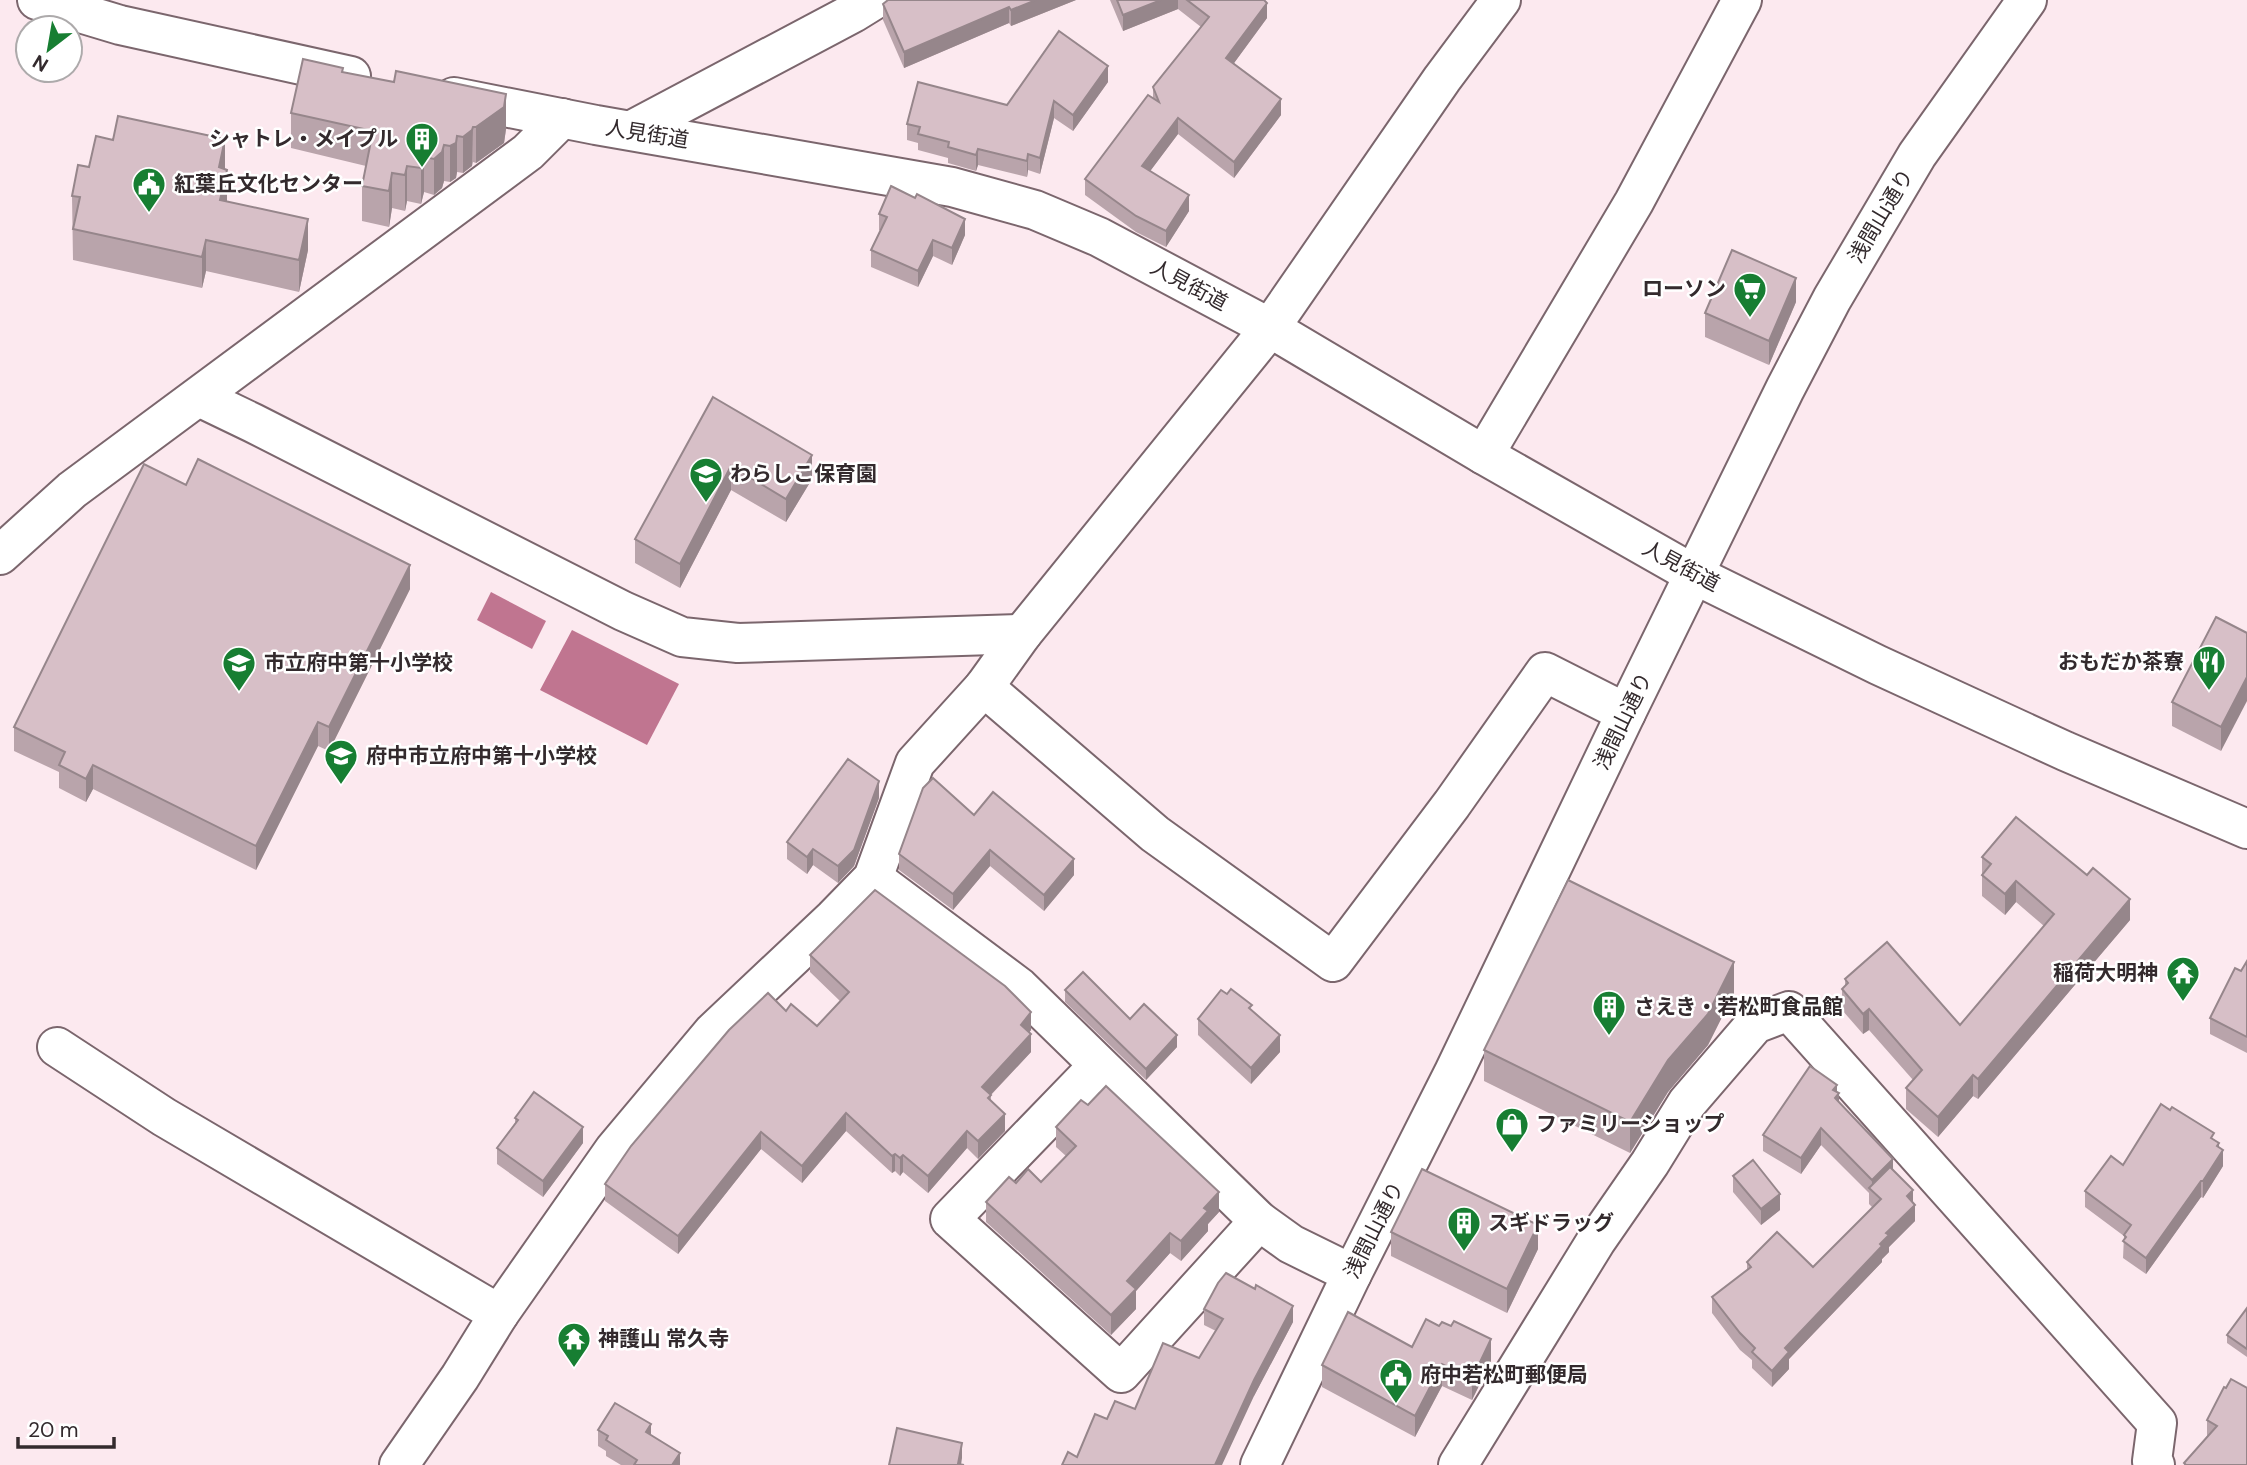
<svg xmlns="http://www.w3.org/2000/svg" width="2247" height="1465" font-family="'DM Sans','Noto Sans JP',sans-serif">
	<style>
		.water { fill: #c07590 }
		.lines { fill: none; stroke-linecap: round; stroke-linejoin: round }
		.street-casing { stroke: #7b666d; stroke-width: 42 }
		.secondary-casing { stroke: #7b666d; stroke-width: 42 }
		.street { stroke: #fff; stroke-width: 38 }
		.secondary { stroke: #fff; stroke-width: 38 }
		.wall { fill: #b9a4ab }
		.shaded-wall { fill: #96868b }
		.building { fill: #d7bfc7; stroke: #96868b; stroke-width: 2 }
		.labels { text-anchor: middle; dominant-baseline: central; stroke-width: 5; stroke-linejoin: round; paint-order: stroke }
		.street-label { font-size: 21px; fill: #332a2d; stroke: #fff }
		.poi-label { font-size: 21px; font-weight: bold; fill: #332a2d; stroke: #fff; text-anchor: start }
	</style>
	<rect width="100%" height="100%" fill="#fce9ef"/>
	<g class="water">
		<path d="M491,592L546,621L532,649L477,620Z"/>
		<path d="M572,630L679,684L647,745L540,690Z"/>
	</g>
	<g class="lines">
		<defs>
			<g id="street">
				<path d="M632,130L853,13L874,0"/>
				<path d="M199,397L253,423L623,611L682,637L738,643L1022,634"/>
				<path d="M1484,455L1634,202L1742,0"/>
				<path d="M0,555L72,490L528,152L562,118"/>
				<path d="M984,687L1155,834L1333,962L1452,804L1545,672L1626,713"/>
				<path d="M873,878L1019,987L1259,1221L1291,1244L1352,1274"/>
				<path d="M57,1047L164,1117L499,1314"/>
				<path d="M1098,1066L950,1219L1121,1373L1259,1221"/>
				<path d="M399,1465L460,1377L499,1314L614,1150L713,1032L834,918L873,878L915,763L984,687L1022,634L1270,328L1442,79L1501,0"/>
				<path d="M1458,1465L1596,1241L1650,1163L1687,1103L1755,1024L1789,1011L2157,1423L2152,1461L2155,1465"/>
			</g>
			<g id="secondary">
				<path d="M37,0L120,25L351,76"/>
				<path d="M454,97L596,125L952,187L1035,210L1099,237L1270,328L1484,455L1695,575L1878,665L2065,751L2247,829"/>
				<path d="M1260,1465L1352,1274L1454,1072L1626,713L1785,389L1832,299L1917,155L2027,0"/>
			</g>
		</defs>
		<use href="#street" class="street-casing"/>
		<use href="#secondary" class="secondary-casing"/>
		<use href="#street" class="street"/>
		<use href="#secondary" class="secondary"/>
	</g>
	<g class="wall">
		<path d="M888,0H1076L1011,26L1009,23L904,68L883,20V4Z"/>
		<path d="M1110,0H1264L1267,18L1234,63L1281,115L1234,178L1178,134L1150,171L1189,211L1166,247L1136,232L1085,195V179L1153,98V87L1201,27L1178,9L1123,31Z"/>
		<path d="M343,72L506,129L504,143L476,163L473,162L472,166L463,173L457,172L456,178L450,182L444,181L442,188L434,195L424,192L421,204L407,201L405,211L392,208L389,227L362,221V186L366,166L291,148V113Z"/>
		<path d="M1108,82L1073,131L1054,118L1040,174L1028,170L1027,177L978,165L976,171L948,163V158L918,150V143L907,140V124L1007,105Z"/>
		<path d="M225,169L227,202L308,250L299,292L206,271L202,288L73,260L72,196Z"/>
		<path d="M879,214L965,235L952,265L933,256L918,287L871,267V250L881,231L879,230Z"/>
		<path d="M1796,302L1769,365L1705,337V313Z"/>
		<path d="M713,397L812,479L786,522L731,490L680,588L635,563V539Z"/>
		<path d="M186,485L410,589L329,751L318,746L256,870L93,789L86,802L59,788V772L14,751V727Z"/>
		<path d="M2247,633L2221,751L2172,726V702Z"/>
		<path d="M879,798L854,866L838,883L813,865L807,874L787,859V842Z"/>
		<path d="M974,815L1074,875L1044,911L990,866L953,910L899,870V854Z"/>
		<path d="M1982,857L2130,920L1978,1099L1973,1096L1938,1137L1906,1109V1088L1913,1080L1869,1030L1863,1034L1842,1010V989L1845,986V979L1960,1025L2044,926L2016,902L2005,915L1982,896Z"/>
		<path d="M810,955L1031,1030L1029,1033L1031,1052L991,1095V1101L1005,1131L978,1159L967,1148L928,1193L903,1172L900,1176L895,1171L892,1173L846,1131L802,1183L761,1149L678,1254L605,1201V1184L786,1011L817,1026L840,1001L810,972Z"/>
		<path d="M2247,961V1053L2210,1034V1018Z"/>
		<path d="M1065,990L1130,1019L1177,1047L1146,1080L1065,1002Z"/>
		<path d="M1734,993L1708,1045L1668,1092L1630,1153L1484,1081V1050Z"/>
		<path d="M1252,1010L1280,1052L1251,1084L1198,1035V1019Z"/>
		<path d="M1837,1093L1839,1102L1893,1169L1913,1203L1915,1221L1889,1247V1252L1882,1259V1262L1789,1359V1369L1772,1387L1752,1368V1360L1740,1350L1712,1313V1297L1747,1270V1262L1813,1267L1873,1208L1869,1204V1193L1821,1145L1801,1174L1763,1151V1135Z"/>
		<path d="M515,1118L583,1143L543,1197L497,1164V1148L515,1123Z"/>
		<path d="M1056,1127L1219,1212L1208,1224V1231L1181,1261L1170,1253L1136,1291V1309L1111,1335L986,1222V1202L1016,1183L1041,1182L1066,1156L1056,1147Z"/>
		<path d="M2214,1140L2219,1147L2223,1166L2203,1198L2201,1197L2146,1274L2123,1258L2124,1236L2085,1207V1191L2123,1165Z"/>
		<path d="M1733,1176L1780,1210L1761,1225L1733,1192Z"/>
		<path d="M1391,1232L1538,1249L1507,1313L1391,1256Z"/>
		<path d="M2247,1308V1357L2227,1343V1335Z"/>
		<path d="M1204,1309L1293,1322L1254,1396L1077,1457L1107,1419L1135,1409L1199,1358L1216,1331L1204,1325Z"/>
		<path d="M1412,1347L1491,1361L1472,1400L1442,1386L1415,1437L1322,1387V1365Z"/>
		<path d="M2226,1388L2247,1465H2184V1463L2207,1436V1420Z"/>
		<path d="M598,1430L651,1435L680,1465H621L606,1456V1451L598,1446Z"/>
	</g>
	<g class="shaded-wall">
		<path d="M1036,0H1076L1011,26V10Z"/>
		<path d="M1161,0H1178V9L1123,31V15Z"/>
		<path d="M1267,3V18L1226,74V58Z"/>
		<path d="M1009,7V23L904,68V52Z"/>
		<path d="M1108,66V82L1073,131V115Z"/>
		<path d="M506,94V129L504,143L476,163V127Z"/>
		<path d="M1281,99V115L1234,178V162Z"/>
		<path d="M1054,101V118L1040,174V158Z"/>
		<path d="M1178,118V134L1142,182V166Z"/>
		<path d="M473,127L472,166L463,173V137Z"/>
		<path d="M457,136V172L456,178L450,182V146Z"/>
		<path d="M225,139V170L219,167Z"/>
		<path d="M444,145V181L442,188L434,195V159Z"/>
		<path d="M978,149V165L976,171V155Z"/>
		<path d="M1028,154V170L1027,177V161Z"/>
		<path d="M424,157V192L421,204V168Z"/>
		<path d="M407,166V201L405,211V175Z"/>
		<path d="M227,170V201L220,231V200Z"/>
		<path d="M392,173V208L389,227V191Z"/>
		<path d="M1189,195V211L1166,247V231Z"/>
		<path d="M308,219V250L299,292V260Z"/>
		<path d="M965,219V235L952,265V248Z"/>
		<path d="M206,240V271L202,288V257Z"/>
		<path d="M933,240V256L918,287V271Z"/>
		<path d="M1796,278V302L1769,365V341Z"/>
		<path d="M812,455V479L786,522V499Z"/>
		<path d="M731,466V490L680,588V564Z"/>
		<path d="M410,565V589L329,751V727Z"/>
		<path d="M2247,677V701L2221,751V727Z"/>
		<path d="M318,722V746L256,870V846Z"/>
		<path d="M93,765V789L86,802V779Z"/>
		<path d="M879,781V798L854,866L838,883V866Z"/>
		<path d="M813,849V865L807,874V857Z"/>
		<path d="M990,850V866L953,910V894Z"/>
		<path d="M1074,859V875L1044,911V895Z"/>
		<path d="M2016,881V902L2005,915V894Z"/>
		<path d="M2130,899V920L1978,1099V1079Z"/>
		<path d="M1734,962V993L1708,1045L1668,1092L1630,1153V1122L1668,1060Z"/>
		<path d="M1869,1009V1030L1863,1034V1014Z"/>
		<path d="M1031,1012V1030L1021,1042V1025Z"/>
		<path d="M1031,1034V1052L982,1104V1087Z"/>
		<path d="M1177,1035V1047L1146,1080V1069Z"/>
		<path d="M1280,1035V1052L1251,1084V1068Z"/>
		<path d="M1973,1075V1096L1938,1137V1117Z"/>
		<path d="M1837,1085V1095L1839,1093V1110L1833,1090Z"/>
		<path d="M846,1113V1131L802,1183V1166Z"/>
		<path d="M1005,1114V1131L978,1159V1141Z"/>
		<path d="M583,1127V1143L543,1197V1181Z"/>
		<path d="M1821,1128V1145L1801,1174V1158Z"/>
		<path d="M967,1131V1148L928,1193V1176Z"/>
		<path d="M761,1132V1149L678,1254V1236Z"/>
		<path d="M2219,1143V1157L2223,1150V1166L2203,1198V1181Z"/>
		<path d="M895,1154V1171L892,1173V1156Z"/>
		<path d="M903,1155V1172L900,1176V1158Z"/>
		<path d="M1893,1159V1175L1872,1191V1180Z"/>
		<path d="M2201,1181V1197L2146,1274V1258Z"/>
		<path d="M1913,1190V1206L1907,1196Z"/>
		<path d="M1219,1192V1212L1208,1224V1231L1181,1261V1241L1204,1208Z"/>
		<path d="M1780,1194V1210L1761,1225V1209Z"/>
		<path d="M1915,1205V1221L1889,1247V1252L1882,1259V1262L1789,1359V1369L1772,1387V1371L1785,1348L1880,1244L1886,1233Z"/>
		<path d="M1538,1225V1249L1507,1313V1289Z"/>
		<path d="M1170,1233V1253L1136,1291V1309L1111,1335V1315L1127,1281Z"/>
		<path d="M1293,1306V1322L1254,1396L1222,1465H1215L1254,1380Z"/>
		<path d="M1491,1339V1361L1472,1400V1379Z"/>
		<path d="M1442,1364V1386L1415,1437V1416Z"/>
		<path d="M651,1424V1439L646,1432Z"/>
		<path d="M962,1443V1458L961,1465H958Z"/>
		<path d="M680,1453V1465H672Z"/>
	</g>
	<g class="building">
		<path d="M888,0H1036L1011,10L1009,7L904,52L883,4Z"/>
		<path d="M1117,0H1161L1123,15Z"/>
		<path d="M1187,0H1264L1267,3L1226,58L1281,99L1234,162L1178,118L1142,166L1189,195L1166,231L1136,216L1085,179L1148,95L1159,102L1153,87L1209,17Z"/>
		<path d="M1059,31L1108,66L1073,115L1054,101L1040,158L1028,154L1027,161L978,149L976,155L948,147L949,142L918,134L920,127L907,124L918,82L1007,105Z"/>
		<path d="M303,59L343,68L342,72L394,82L396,71L506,94L504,107L476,127H473L472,130L463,137L457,136L456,143L450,146L444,145L442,152L434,159L424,157L421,168L407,166L405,175L392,173L389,191L362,186L373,131L291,113Z"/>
		<path d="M118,116L225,139L219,167L227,170L220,200L308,219L299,260L206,240L202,257L73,229L80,197L72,196L78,165L89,167L96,136L113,140Z"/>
		<path d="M891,186L915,198L917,194L965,219L952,248L933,240L918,271L871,250L887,217L879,214Z"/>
		<path d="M1732,250L1796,278L1769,341L1705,313Z"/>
		<path d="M713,397L812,455L786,499L731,466L680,564L635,539Z"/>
		<path d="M198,459L410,565L329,727L318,722L256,846L93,765L86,779L59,765L65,752L14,727L144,464L186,485Z"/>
		<path d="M2216,617L2247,633V677L2221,727L2172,702Z"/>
		<path d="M848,759L879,781L854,850L838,866L813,849L807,857L787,842Z"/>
		<path d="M933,778L974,815L993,792L1074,859L1044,895L990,850L953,894L899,854L923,788Z"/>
		<path d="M2016,817L2087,875L2093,868L2130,899L1978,1079L1973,1075L1938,1117L1906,1088L1922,1070L1869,1009L1863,1014L1842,989L1848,983L1845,979L1887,942L1960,1025L2054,914L2016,881L2005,894L1982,875L1991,864L1982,857Z"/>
		<path d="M1568,880L1734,962L1708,1014L1668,1060L1630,1122L1484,1050Z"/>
		<path d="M875,890L1005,986L1031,1012L1021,1025L1031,1034L982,1087L991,1095L988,1098L1005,1114L978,1141L967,1131L928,1176L903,1155L900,1158L895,1154L892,1156L846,1113L802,1166L761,1132L678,1236L605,1184L631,1146L729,1030L768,993L786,1011L791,1004L817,1026L849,992L810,955Z"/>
		<path d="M2247,961V1037L2210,1018L2235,968L2241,971Z"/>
		<path d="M1083,972L1130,1019L1144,1004L1177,1035L1146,1069L1065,990Z"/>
		<path d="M1231,989L1252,1005L1249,1008L1280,1035L1251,1068L1198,1019L1221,990L1227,994Z"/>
		<path d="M1810,1066L1837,1085L1833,1090L1839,1093L1835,1098L1893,1159L1872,1180L1821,1128L1801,1158L1763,1135Z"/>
		<path d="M1106,1086L1219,1192L1204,1208L1208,1211L1181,1241L1170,1233L1127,1281L1136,1289L1111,1315L986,1202L1009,1177L1016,1183L1028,1169L1041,1182L1076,1146L1056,1127L1081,1100L1088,1105Z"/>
		<path d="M534,1092L583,1127L543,1181L497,1148L518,1120L515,1118Z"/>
		<path d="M2161,1104L2170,1110L2172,1107L2214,1133L2211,1138L2219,1143L2217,1146L2223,1150L2203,1181H2201L2146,1258L2123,1241L2126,1237L2124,1235L2131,1225L2085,1191L2111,1156L2123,1165Z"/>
		<path d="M1753,1160L1780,1194L1761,1209L1733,1176Z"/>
		<path d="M1890,1167L1913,1190L1907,1196L1915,1205L1886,1233L1889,1235L1880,1244L1882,1246L1785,1348L1789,1352L1772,1371L1752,1352L1755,1348L1740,1333L1712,1297L1751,1267L1747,1262L1777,1232L1813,1267L1881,1199L1869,1188Z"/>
		<path d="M1422,1169L1538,1225L1507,1289L1391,1232Z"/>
		<path d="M1226,1273L1255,1289L1256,1285L1293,1306L1254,1380L1215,1465H1062L1068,1452L1077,1457L1095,1414L1107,1419L1115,1401L1135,1409L1163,1343L1199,1358L1223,1319L1204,1309L1218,1283Z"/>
		<path d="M2247,1308V1349L2227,1335Z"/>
		<path d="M1348,1312L1412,1347L1426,1319L1439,1326L1442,1322L1451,1326L1454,1321L1491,1339L1472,1379L1442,1364L1415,1416L1322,1365Z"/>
		<path d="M2231,1379L2247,1388V1465H2186L2184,1463L2217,1426L2207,1420L2224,1387L2226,1388Z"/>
		<path d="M615,1403L651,1424L646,1432L680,1453L672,1465H634L637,1460L606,1440L608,1436L598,1430Z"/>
		<path d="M897,1428L962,1443L958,1464L964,1465H889Z"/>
	</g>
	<defs>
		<symbol id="building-pin" viewBox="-11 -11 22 30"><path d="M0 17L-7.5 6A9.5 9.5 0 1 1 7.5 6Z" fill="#177e32" stroke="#fff"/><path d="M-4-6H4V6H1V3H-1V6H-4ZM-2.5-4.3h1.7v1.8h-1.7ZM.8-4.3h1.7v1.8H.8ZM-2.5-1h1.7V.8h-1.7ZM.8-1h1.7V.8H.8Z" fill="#fff"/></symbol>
		<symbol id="civic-pin" viewBox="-11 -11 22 30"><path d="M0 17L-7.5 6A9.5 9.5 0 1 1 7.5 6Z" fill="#177e32" stroke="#fff"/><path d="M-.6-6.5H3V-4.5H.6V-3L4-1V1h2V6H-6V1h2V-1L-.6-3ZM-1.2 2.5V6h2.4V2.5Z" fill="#fff"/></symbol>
		<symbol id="supermarket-pin" viewBox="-11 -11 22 30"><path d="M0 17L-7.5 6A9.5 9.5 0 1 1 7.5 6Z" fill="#177e32" stroke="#fff"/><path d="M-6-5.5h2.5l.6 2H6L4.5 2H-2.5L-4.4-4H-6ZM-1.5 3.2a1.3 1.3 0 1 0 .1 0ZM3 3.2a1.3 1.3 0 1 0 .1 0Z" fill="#fff"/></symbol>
		<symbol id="school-pin" viewBox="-11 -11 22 30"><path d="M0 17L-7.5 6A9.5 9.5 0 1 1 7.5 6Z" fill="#177e32" stroke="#fff"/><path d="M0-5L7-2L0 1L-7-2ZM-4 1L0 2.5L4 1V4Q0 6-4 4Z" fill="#fff"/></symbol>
		<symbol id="restaurant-pin" viewBox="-11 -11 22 30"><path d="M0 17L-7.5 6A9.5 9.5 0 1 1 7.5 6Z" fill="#177e32" stroke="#fff"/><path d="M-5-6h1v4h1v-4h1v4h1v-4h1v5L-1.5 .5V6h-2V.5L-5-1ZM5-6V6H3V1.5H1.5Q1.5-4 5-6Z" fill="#fff"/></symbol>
		<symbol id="temple-pin" viewBox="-11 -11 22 30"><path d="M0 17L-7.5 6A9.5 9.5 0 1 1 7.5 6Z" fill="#177e32" stroke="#fff"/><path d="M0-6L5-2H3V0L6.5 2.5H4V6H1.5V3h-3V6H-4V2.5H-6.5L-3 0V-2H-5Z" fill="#fff"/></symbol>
		<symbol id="shop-pin" viewBox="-11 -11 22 30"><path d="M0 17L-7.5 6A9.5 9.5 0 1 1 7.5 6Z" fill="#177e32" stroke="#fff"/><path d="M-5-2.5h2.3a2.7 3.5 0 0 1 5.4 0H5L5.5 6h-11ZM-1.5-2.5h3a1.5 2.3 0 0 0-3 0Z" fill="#fff"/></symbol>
	</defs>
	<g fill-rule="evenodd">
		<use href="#building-pin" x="403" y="120" width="38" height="52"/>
		<use href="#civic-pin" x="130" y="165" width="38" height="52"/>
		<use href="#supermarket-pin" x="1731" y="270" width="38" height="52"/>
		<use href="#school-pin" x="687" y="455" width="38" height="52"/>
		<use href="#restaurant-pin" x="2190" y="643" width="38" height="52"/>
		<use href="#school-pin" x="220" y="644" width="38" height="52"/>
		<use href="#school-pin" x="322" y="737" width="38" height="52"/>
		<use href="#temple-pin" x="2164" y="954" width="38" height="52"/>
		<use href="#building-pin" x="1590" y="988" width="38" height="52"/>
		<use href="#shop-pin" x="1493" y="1105" width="38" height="52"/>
		<use href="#building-pin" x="1445" y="1204" width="38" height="52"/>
		<use href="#temple-pin" x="555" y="1320" width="38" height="52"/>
		<use href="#civic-pin" x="1377" y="1356" width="38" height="52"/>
	</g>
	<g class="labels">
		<g class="street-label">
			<text transform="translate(647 134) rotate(9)">人見街道</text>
			<text transform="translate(1881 216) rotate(-59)">浅間山通り</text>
			<text transform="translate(1189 285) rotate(28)">人見街道</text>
			<text transform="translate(1681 566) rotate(28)">人見街道</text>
			<text transform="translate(1623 721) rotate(-64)">浅間山通り</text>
			<text transform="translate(1374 1230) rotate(-63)">浅間山通り</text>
		</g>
		<g class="poi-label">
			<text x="398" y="139" text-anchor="end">シャトレ・メイプル</text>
			<text x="174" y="184">紅葉丘文化センター</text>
			<text x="1726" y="289" text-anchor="end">ローソン</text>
			<text x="730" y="474">わらしこ保育園</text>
			<text x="2184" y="662" text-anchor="end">おもだか茶寮</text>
			<text x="264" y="663">市立府中第十小学校</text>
			<text x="366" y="756">府中市立府中第十小学校</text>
			<text x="2158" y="973" text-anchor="end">稲荷大明神</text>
			<text x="1634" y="1007">さえき・若松町食品館</text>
			<text x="1536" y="1124">ファミリーショップ</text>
			<text x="1488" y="1223">スギドラッグ</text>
			<text x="598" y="1339">神護山 常久寺</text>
			<text x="1420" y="1375">府中若松町郵便局</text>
		</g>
	</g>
	<g transform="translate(49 49) rotate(211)"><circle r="33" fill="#ffffff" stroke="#adaaab" stroke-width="2"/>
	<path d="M0-5L12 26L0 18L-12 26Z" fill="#177e32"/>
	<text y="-10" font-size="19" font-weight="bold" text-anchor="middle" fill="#332a2d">N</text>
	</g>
	<path d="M18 1437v10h96v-10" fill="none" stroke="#332a2d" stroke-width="3.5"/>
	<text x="28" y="1437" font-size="21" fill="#332a2d" stroke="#ffffff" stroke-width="5" paint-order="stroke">20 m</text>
</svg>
